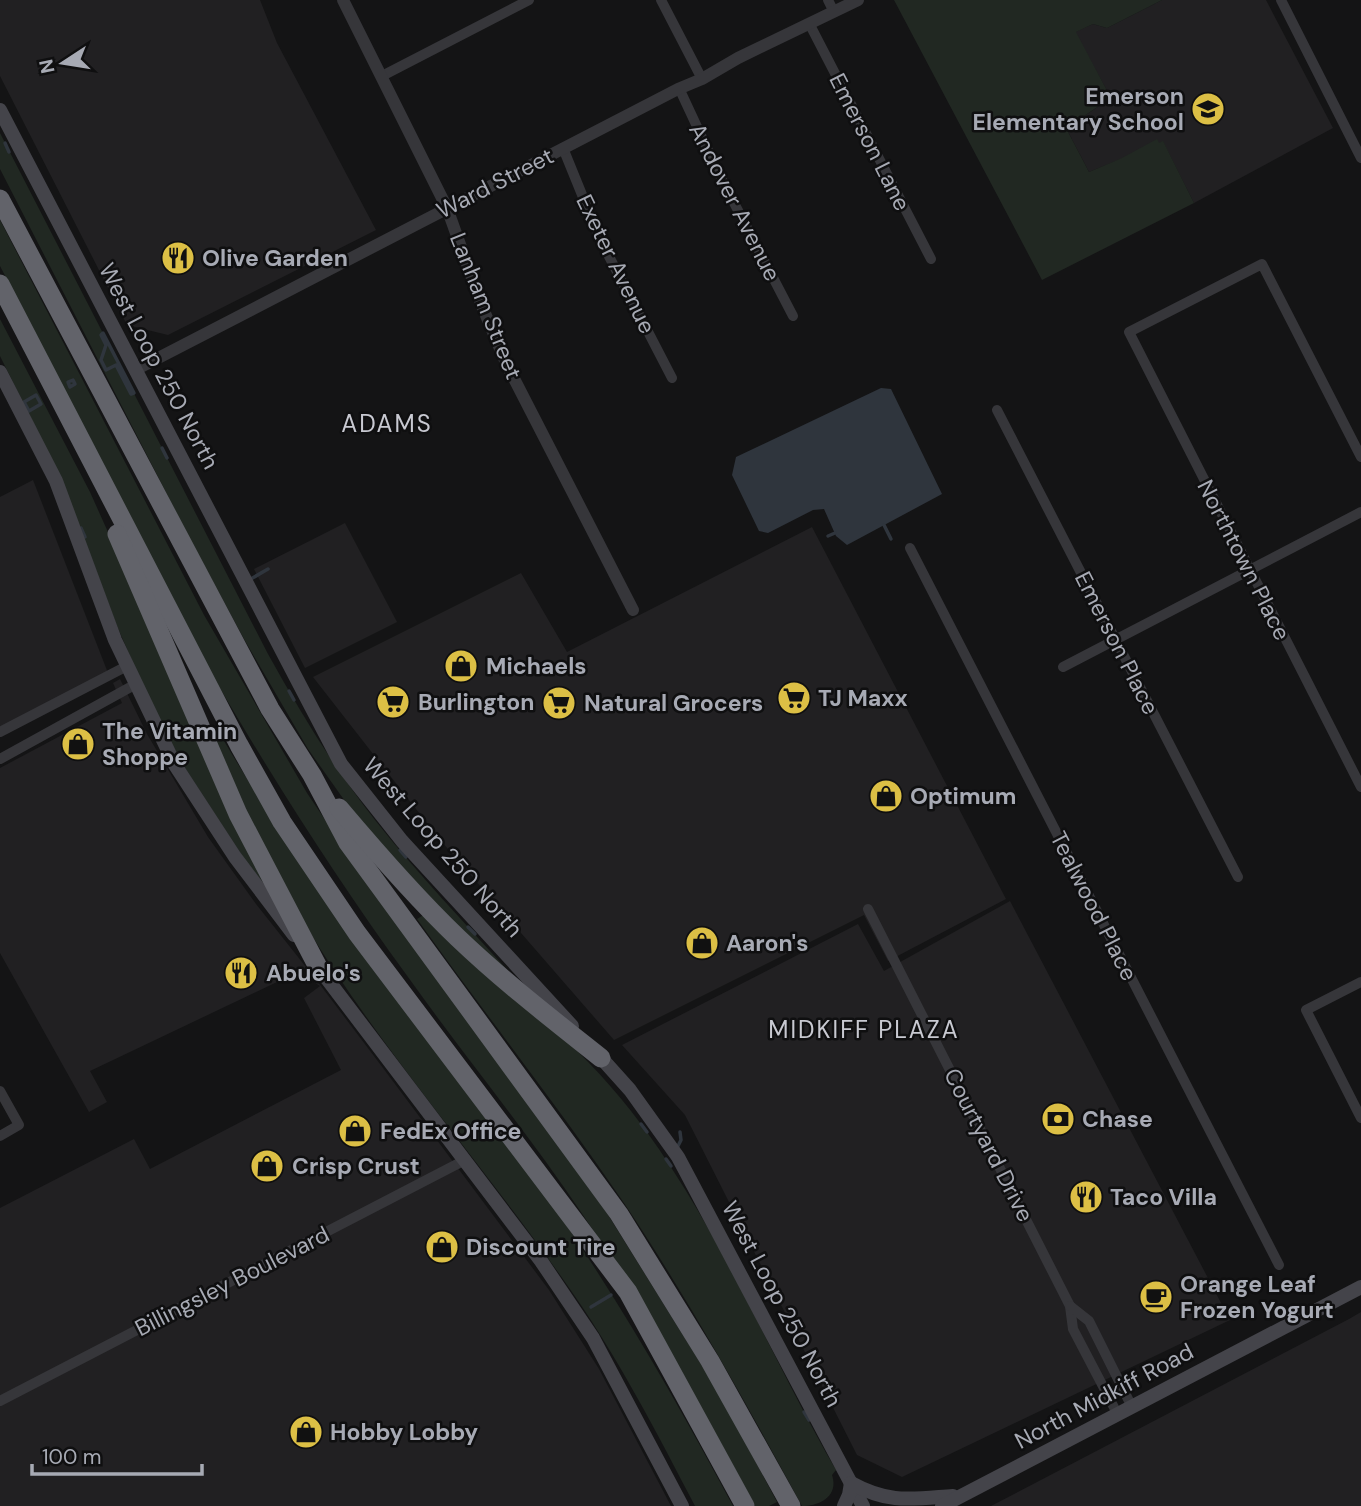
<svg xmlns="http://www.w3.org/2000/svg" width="1361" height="1506" font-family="'DM Sans',sans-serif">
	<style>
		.built { fill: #212022 }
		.green { fill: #212822 }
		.water { fill: #2f353d }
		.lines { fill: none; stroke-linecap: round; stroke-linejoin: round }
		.stream { stroke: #2f353d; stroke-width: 3.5 }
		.minor { stroke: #36363a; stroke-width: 10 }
		.tertiary { stroke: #36363a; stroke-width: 12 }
		.secondary { stroke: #44444a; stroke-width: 14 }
		.motorway { stroke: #62636a; stroke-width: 19 }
		.labels { text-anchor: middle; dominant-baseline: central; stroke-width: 5; stroke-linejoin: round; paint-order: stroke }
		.poi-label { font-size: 23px; font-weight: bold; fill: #a7aab4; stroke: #0f0f10; text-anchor: start }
		.street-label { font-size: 23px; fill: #a7aab4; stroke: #0f0f10 }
		.neighbourhood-label { font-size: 24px; letter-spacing: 2px; fill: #c8c9d1; stroke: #0f0f10 }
	</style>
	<rect width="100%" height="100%" fill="#141415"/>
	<g class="built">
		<path d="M0,0H260L277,43L376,230L168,335L127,325L0,76Z"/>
		<path d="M1162,0H1266L1333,128L1194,203L1163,142L1089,172L1066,128L1111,98L1075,32L1093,24L1107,28Z"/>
		<path d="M33,480L108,673L0,727V497Z"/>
		<path d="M345,523L397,622L305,668L254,569Z"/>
		<path d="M812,527L1006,899L888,961L864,915L614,1040L441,841L313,677L521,573L567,652Z"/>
		<path d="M120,679L147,734L208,837L256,904L321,986L383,1068L549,1290L599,1369L671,1506H0V1208L134,1139L150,1169L341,1070L304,998L320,986L298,972L90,1071L107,1102L89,1112L0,953V768L122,703L113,683Z"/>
		<path d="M1010,901L1230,1320L902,1477L857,1455L685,1115L622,1045L858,924L884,971Z"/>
		<path d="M1361,1312V1506H991L1349,1319Z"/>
	</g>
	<g class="green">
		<path d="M894,0H1162L1107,28L1093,24L1076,32L1111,98L1066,128L1089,172L1122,158L1157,139L1159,143L1163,141L1194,203L1042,280Z"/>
		<path d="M0,133L268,654C300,712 334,768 375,820C417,873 465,923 510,973L426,899L347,804L308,749L244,639L191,541L0,169Z"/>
		<path d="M0,220L204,615L307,793L365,879L605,1210L719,1393L777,1502L769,1506H755C702,1407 646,1308 583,1215C528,1133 465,1057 408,977C338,881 275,782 215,680L0,266Z"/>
		<path d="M0,319L90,492L269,890L247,863L183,765L147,695L117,626L62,480L0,356Z"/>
		<path d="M217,729C313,894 436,1042 547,1197C616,1295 676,1400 733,1506H695C655,1429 615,1352 565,1282C490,1175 404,1076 332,967C283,893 247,813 209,733Z"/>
		<path d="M425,914C494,976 574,1038 631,1111C717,1221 767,1351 836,1470L832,1475C839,1496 820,1506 802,1506C746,1403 689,1300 624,1203C558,1106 485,1014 417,919Z"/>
	</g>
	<path class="water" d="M881,388L891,389L942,494L847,545L836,536L824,509L813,510L768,533L759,531L732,475L736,457Z"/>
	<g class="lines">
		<g class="stream">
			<path d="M5,143L9,152"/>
			<path d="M103,333L134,393L131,394L116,365L106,370L101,360L106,345L101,335Z"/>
			<path d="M73,380L75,384L70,387L68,382Z"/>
			<path d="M36,395L41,404L29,411L24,402Z"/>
			<path d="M162,448L167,458"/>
			<path d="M884,525L891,539"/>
			<path d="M81,528L85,537"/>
			<path d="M828,536L835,533"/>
			<path d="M249,580L268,569"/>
			<path d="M289,691L294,700"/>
			<path d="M400,850L406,857"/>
			<path d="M468,927L475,934"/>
			<path d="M641,1124L647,1132"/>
			<path d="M678,1146L681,1140L680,1132"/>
			<path d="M666,1159L671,1166"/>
			<path d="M591,1307L611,1295"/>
			<path d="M804,1412L809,1420"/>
		</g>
		<g class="minor">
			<path d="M661,0L702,79"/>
			<path d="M828,0L834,12"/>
			<path d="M1281,0L1361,158"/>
			<path d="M810,25L931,259"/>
			<path d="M382,76L529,0"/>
			<path d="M679,88L720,176L793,316"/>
			<path d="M563,148L600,239L672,378"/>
			<path d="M997,410L1238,877"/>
			<path d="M1361,457L1262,264L1129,332L1361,787"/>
			<path d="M910,548L1279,1265"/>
			<path d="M1063,667L1361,512"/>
			<path d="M0,732L127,666"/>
			<path d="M0,759L136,684"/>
			<path d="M868,909L1070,1306L1073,1329L1118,1415"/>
			<path d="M1361,982L1306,1010L1361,1118"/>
			<path d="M0,1091L19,1125L0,1136"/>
			<path d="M1070,1306L1089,1321L1132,1407"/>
			<path d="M0,1401L465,1160"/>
		</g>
		<g class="tertiary">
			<path d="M343,0L447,208L482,306L506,363L633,610"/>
			<path d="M135,370L678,89L702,79L738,58L858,0"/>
		</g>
		<g class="secondary">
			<path d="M0,110L341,764L402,841L572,1026"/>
			<path d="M0,372L56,481L115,640L175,765L235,857L294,935"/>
			<path d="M315,963L541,1261L593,1338L682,1506"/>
			<path d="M595,1051L630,1090L678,1157L863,1506"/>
			<path d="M844,1506L849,1495L851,1483C889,1504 911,1499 953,1496"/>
			<path d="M942,1506L1361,1287"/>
		</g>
		<g class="motorway">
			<path d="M0,199L270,709L312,775L348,843L619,1214L710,1361L791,1506"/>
			<path d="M0,284L239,745L282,822L357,933L628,1292L745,1506"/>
			<path d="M117,534L238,814L319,969"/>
			<path d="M339,808C377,853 415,897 458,938C503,981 552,1019 601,1058"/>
		</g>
	</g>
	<defs>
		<symbol id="school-disc" viewBox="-11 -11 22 22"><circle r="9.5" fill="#dcbf45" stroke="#0f0f10"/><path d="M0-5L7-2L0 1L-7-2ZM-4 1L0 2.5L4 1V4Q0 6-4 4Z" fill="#111"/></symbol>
		<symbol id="restaurant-disc" viewBox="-11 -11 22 22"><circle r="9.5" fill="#dcbf45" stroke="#0f0f10"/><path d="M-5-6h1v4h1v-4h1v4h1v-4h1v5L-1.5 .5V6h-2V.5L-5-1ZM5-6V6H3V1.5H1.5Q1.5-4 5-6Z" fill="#111"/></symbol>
		<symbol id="shop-disc" viewBox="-11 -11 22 22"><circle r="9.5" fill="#dcbf45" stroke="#0f0f10"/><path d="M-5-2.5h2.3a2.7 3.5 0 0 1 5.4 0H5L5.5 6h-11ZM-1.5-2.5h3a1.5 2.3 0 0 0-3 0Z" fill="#111"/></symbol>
		<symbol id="supermarket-disc" viewBox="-11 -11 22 22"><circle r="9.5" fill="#dcbf45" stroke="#0f0f10"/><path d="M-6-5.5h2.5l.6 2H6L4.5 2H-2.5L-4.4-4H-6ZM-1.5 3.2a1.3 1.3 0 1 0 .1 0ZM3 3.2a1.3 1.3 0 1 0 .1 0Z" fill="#111"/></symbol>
		<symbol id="bank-disc" viewBox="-11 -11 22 22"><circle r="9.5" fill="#dcbf45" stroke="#0f0f10"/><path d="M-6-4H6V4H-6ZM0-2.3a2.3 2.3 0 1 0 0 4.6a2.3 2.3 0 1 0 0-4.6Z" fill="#111"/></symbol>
		<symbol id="cafe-disc" viewBox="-11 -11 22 22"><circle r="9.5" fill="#dcbf45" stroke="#0f0f10"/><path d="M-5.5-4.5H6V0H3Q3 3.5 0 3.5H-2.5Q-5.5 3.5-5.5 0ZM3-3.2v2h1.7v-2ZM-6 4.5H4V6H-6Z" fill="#111"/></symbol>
	</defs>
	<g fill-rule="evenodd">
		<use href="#school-disc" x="1189" y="90" width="38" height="38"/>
		<use href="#restaurant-disc" x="159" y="239" width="38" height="38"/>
		<use href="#shop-disc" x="442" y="647" width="38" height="38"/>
		<use href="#supermarket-disc" x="775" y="679" width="38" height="38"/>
		<use href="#supermarket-disc" x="374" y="683" width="38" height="38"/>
		<use href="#supermarket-disc" x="540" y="684" width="38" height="38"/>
		<use href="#shop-disc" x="59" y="725" width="38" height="38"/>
		<use href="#shop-disc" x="867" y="777" width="38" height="38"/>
		<use href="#shop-disc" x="683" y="924" width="38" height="38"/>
		<use href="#restaurant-disc" x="222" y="954" width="38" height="38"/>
		<use href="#bank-disc" x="1039" y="1100" width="38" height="38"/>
		<use href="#shop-disc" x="336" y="1112" width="38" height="38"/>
		<use href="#shop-disc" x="248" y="1147" width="38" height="38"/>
		<use href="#restaurant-disc" x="1067" y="1178" width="38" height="38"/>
		<use href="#shop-disc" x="423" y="1228" width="38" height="38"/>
		<use href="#cafe-disc" x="1137" y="1278" width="38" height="38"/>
		<use href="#shop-disc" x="287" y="1413" width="38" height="38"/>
	</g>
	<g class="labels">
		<g class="poi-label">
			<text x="1184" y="96" text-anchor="end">Emerson<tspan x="1184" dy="26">Elementary School</tspan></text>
			<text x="202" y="258">Olive Garden</text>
			<text x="486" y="666">Michaels</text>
			<text x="818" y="698">TJ Maxx</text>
			<text x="418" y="702">Burlington</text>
			<text x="584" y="703">Natural Grocers</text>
			<text x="102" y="731">The Vitamin<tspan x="102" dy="26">Shoppe</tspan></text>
			<text x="910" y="796">Optimum</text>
			<text x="726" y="943">Aaron's</text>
			<text x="266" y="973">Abuelo's</text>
			<text x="1082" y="1119">Chase</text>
			<text x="380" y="1131">FedEx Office</text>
			<text x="292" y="1166">Crisp Crust</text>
			<text x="1110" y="1197">Taco Villa</text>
			<text x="466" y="1247">Discount Tire</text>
			<text x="1180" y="1284">Orange Leaf<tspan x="1180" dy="26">Frozen Yogurt</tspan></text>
			<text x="330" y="1432">Hobby Lobby</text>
		</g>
		<g class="street-label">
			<text transform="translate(870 142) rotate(63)">Emerson Lane</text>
			<text transform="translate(495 183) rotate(-27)">Ward Street</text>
			<text transform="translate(735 202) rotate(63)">Andover Avenue</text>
			<text transform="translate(616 264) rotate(64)">Exeter Avenue</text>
			<text transform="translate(486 306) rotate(68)">Lanham Street</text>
			<text transform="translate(159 366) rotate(62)">West Loop 250 North</text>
			<text transform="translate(1244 560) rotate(63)">Northtown Place</text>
			<text transform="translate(1117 643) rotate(63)">Emerson Place</text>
			<text transform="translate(443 847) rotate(49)">West Loop 250 North</text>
			<text transform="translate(1094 906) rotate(63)">Tealwood Place</text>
			<text transform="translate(989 1145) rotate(63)">Courtyard Drive</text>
			<text transform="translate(232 1281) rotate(-27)">Billingsley Boulevard</text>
			<text transform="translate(782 1304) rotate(62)">West Loop 250 North</text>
			<text transform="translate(1104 1396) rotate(-28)">North Midkiff Road</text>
		</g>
		<g class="neighbourhood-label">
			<text x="387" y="423">ADAMS</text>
			<text x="864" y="1029">MIDKIFF PLAZA</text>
		</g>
	</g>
	<g transform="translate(63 63) rotate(258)" stroke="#0f0f10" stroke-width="5" paint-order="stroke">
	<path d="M0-5L12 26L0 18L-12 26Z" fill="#a7aab4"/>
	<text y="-10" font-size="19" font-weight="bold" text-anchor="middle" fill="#a7aab4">N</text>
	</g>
	<path d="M32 1464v10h170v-10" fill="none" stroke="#a7aab4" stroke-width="3.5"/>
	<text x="42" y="1464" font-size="21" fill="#a7aab4" stroke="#0f0f10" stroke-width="5" paint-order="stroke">100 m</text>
</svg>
